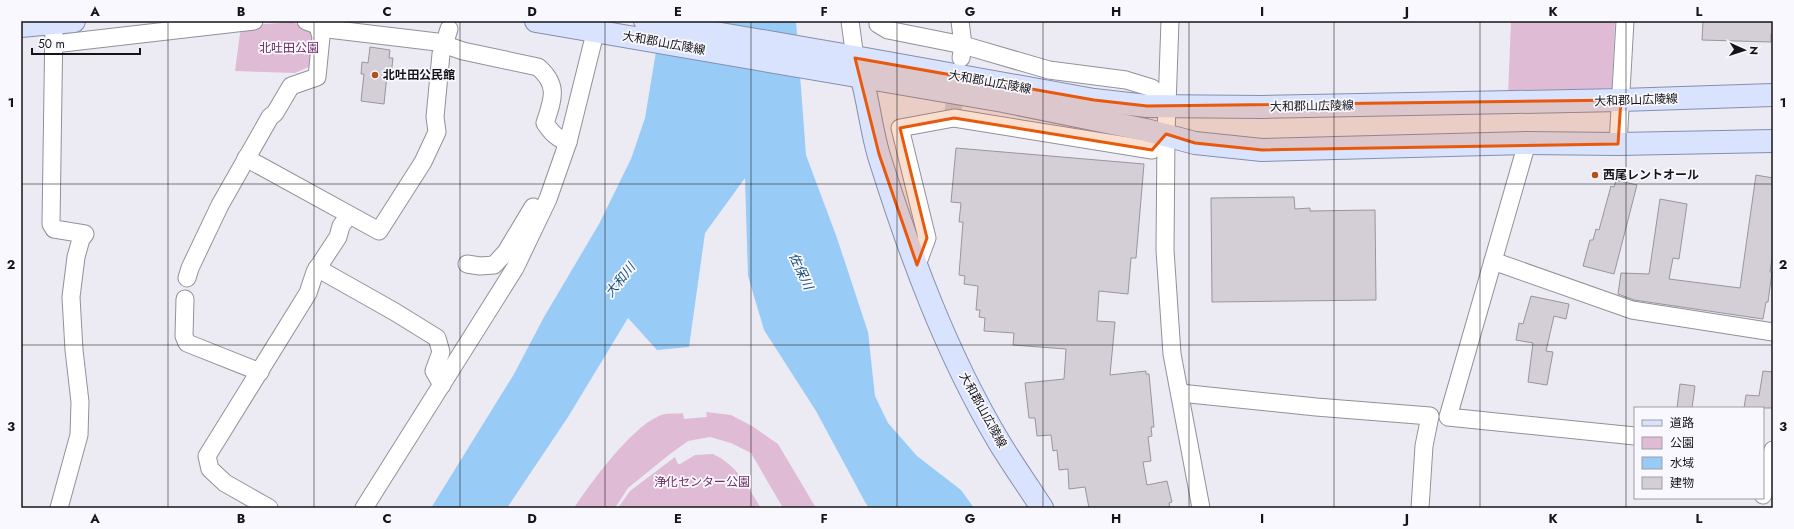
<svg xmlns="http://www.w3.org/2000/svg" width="1794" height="529" font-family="Jost,'Noto Sans JP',sans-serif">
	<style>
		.green { fill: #e0bbd6 }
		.water { fill: #99cbf7 }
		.building { fill: #d4cfd7; stroke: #99959c }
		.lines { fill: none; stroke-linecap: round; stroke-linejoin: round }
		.minor-tunnel { stroke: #cccbd3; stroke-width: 17; stroke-dasharray: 17 8; stroke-linecap: butt }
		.minor-casing { stroke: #929199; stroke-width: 19 }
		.major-casing { stroke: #848fac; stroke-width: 24 }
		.minor { stroke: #fff; stroke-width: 17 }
		.major { stroke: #d9e3fd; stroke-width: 22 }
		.marked { fill: #e8590c; fill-opacity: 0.2; stroke: #e8590c; stroke-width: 3; stroke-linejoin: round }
		.grid { fill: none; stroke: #151518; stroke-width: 1; stroke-opacity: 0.55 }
		.poi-dot { fill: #b35019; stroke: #f9f8fe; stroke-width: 1.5 }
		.labels { text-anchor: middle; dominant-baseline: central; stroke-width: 3.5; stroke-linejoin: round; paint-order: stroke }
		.street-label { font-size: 12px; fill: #151518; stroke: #f9f8fe }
		.park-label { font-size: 12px; fill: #6c2d5f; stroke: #f9f8fe }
		.poi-label { font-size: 12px; font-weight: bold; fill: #151518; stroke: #f9f8fe; text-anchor: start }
		.water-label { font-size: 13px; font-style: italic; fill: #19517a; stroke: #f9f8fe }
		.neatline { fill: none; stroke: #151518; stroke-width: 1.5 }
		.grid-label { font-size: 13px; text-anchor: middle; font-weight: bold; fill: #151518 }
	</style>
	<rect width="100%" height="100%" fill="#ecebf4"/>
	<g class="green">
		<path d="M1511,21H1615L1612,88L1508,96Z"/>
		<path d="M293,22L316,35L313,65L295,73L235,71L241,26Z"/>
		<path d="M706,412L731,415L752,426L778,444L816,508H783L751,453L731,443L710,437L688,441L670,454L628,488L615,508H574C590,484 636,420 665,414C670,413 677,414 683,413L684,419L707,417Z"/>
		<path d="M713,454C737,465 747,486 761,508H618L630,491L675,457L678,464H680L695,455Z"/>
	</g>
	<path class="water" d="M661,21H796L806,155L837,238L868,332L875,396L888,423L917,456L961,490L974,508H869L865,502L816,411L764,330L748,276L745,178L705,233L689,347L657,350L628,318L568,417L507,508H431L514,374L544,317L599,224L631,159L645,118Z"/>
	<g class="building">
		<path d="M1703,21H1773V34H1771V42L1702,40Z"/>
		<path d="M370,47L390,50L389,58H393L391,76L387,75L384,104L361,101L364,74H361L362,62L368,63Z"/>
		<path d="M956,148L1144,164L1136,258H1131L1128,294L1099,291L1097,321L1115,322L1110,375L1146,371V374H1149L1154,427H1151L1152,436L1148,437L1151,461L1143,462L1147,485L1167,481L1172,502L1169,503L1170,508H1089L1085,487L1069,489L1068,469L1059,470L1057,450L1053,451L1051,435L1037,436L1035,418H1029L1025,383L1064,379L1066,349L1013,345L1014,333L984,331L985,318L979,317L980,310H976L978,286L964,284L965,276L959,275L963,222H959L961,203L951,202Z"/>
		<path d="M1756,175L1773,178V253L1770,272H1772L1768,302H1766L1763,319L1634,300L1618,294L1621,273L1649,274L1660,199L1687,204L1679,259L1673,258L1669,279L1740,288Z"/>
		<path d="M1616,180L1637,185L1614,274L1583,266L1590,240H1593L1596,229L1599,230L1611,186L1614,187Z"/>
		<path d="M1294,197L1295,209L1310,208V211L1375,210L1376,300L1212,302L1211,198Z"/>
		<path d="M1531,296L1569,304L1566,319L1554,316L1546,351L1553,352L1547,385L1528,382L1533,343L1516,340L1519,323L1523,324Z"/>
		<path d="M1763,371L1773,372V408H1744L1746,395L1759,396Z"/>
		<path d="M1680,384L1695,386L1692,408H1677Z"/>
	</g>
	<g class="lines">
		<path class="minor-tunnel" d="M953,112L957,82"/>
		<defs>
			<g id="minor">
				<path d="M54,21L51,224L54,229L85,234L81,239L76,257L71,297L74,350L80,402L79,435L59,508"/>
				<path d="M306,21L328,29L437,42L463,51L538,67C559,85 553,99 545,123C551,132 557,139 568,142"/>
				<path d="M850,21L855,58"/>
				<path d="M878,21V24L888,30L963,45L1049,70L1126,80L1152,88L1167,106"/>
				<path d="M960,21L963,45L961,58"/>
				<path d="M1170,21L1166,134L1165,250L1172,354L1201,508"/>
				<path d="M54,44L254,21"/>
				<path d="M1527,143L1448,417L1635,436"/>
				<path d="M1618,144L1625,21"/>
				<path d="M246,158L379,231L423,162L437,132L435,117L441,54L449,29"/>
				<path d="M1493,261L1632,310L1773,332"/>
				<path d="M467,264L480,266L494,265L506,252L533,207"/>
				<path d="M917,265L927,238L900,128L954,118L1152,150L1166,134"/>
				<path d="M317,268L395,312L437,338L441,352L434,371L442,385"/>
				<path d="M187,278L190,268L220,205L270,117L275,113L291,86L317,77L321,37L318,26"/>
				<path d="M185,299L184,336L187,343L260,372"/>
				<path d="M1180,393L1316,407L1430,416L1424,446L1420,508"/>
				<path d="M1763,495L1773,450"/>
				<path d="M269,508L225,483L210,469L207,456L308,293L315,272L338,237L341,226L349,215"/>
				<path d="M364,508L515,268L548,199L568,142L598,21"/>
			</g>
			<g id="major">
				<path d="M536,21L1003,101L1146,130L1195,143L1262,150L1527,143L1618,144L1773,141"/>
				<path d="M645,21L838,54L1094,100L1147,106L1263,107L1621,100L1773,95"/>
				<path d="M21,26L74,21"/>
				<path d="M858,65C868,94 870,126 879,156C910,255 946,353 999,442C1013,465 1028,486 1042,508"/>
			</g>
		</defs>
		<use href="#minor" class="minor-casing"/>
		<use href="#major" class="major-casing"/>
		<use href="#minor" class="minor"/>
		<use href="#major" class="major"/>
	</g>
	<path class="marked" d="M855,58L1094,100L1147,106L1621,100L1618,144L1262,150L1195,143L1166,134L1152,150L954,118L900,128L927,238L917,265L879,154Z"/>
	<path class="grid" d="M168,21V508M314,21V508M460,21V508M605,21V508M751,21V508M897,21V508M1043,21V508M1189,21V508M1334,21V508M1480,21V508M1626,21V508M21,184H1773M21,345H1773"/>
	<g class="poi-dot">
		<circle cx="375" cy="75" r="4"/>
		<circle cx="1595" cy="175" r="4"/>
	</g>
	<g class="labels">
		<g class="street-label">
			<text transform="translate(664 43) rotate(10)">大和郡山広陵線</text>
			<text transform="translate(990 82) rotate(10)">大和郡山広陵線</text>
			<text transform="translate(1636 100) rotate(-2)">大和郡山広陵線</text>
			<text transform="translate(1312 106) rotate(-1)">大和郡山広陵線</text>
			<text transform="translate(983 410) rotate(61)">大和郡山広陵線</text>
		</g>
		<g class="park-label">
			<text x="289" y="48">北吐田公園</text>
			<text x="702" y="482">浄化センター公園</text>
		</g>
		<g class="poi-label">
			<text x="383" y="75">北吐田公民館</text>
			<text x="1603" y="175">西尾レントオール</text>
		</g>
		<g class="water-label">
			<text transform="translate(801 271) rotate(65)">佐保川</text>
			<text transform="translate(620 280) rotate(-51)">大和川</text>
		</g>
	</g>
	<rect width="1794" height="529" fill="none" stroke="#f9f8fe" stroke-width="44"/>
	<rect x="1634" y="407" width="130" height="92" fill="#f9f8fe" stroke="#9e9da2"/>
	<rect x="1642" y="420" width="20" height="6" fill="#d9e3fd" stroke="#9e9da2"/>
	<text x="1670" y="427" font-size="12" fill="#151518">道路</text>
	<rect x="1642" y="437" width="20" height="12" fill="#e0bbd6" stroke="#9e9da2"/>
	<text x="1670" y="447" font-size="12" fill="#151518">公園</text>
	<rect x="1642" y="457" width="20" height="12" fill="#99cbf7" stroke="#9e9da2"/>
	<text x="1670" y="467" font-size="12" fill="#151518">水域</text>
	<rect x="1642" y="477" width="20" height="12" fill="#d4cfd7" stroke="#9e9da2"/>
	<text x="1670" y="487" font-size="12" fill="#151518">建物</text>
	<g transform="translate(1744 50) rotate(93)" stroke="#f9f8fe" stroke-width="3" paint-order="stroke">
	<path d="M0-3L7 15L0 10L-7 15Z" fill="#151518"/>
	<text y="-6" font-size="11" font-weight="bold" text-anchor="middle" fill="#151518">N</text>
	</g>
	<path d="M32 48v6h108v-6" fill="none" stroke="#151518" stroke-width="2"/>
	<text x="38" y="48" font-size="12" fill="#151518" stroke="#f9f8fe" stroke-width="3" paint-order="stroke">50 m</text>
	<rect x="22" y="22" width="1750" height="485" class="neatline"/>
	<g class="grid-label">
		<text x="95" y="16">A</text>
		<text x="241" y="16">B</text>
		<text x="387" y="16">C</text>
		<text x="532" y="16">D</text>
		<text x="678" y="16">E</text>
		<text x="824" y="16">F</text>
		<text x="970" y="16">G</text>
		<text x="1116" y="16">H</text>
		<text x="1262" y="16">I</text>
		<text x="1407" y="16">J</text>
		<text x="1553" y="16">K</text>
		<text x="1699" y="16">L</text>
		<text x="11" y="107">1</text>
		<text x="1783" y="107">1</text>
		<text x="11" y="269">2</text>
		<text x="1783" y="269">2</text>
		<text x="11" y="431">3</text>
		<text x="1783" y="431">3</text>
		<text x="95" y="523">A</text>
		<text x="241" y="523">B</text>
		<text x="387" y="523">C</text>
		<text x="532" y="523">D</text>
		<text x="678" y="523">E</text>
		<text x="824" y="523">F</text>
		<text x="970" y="523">G</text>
		<text x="1116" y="523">H</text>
		<text x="1262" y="523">I</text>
		<text x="1407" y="523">J</text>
		<text x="1553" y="523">K</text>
		<text x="1699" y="523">L</text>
	</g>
</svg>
